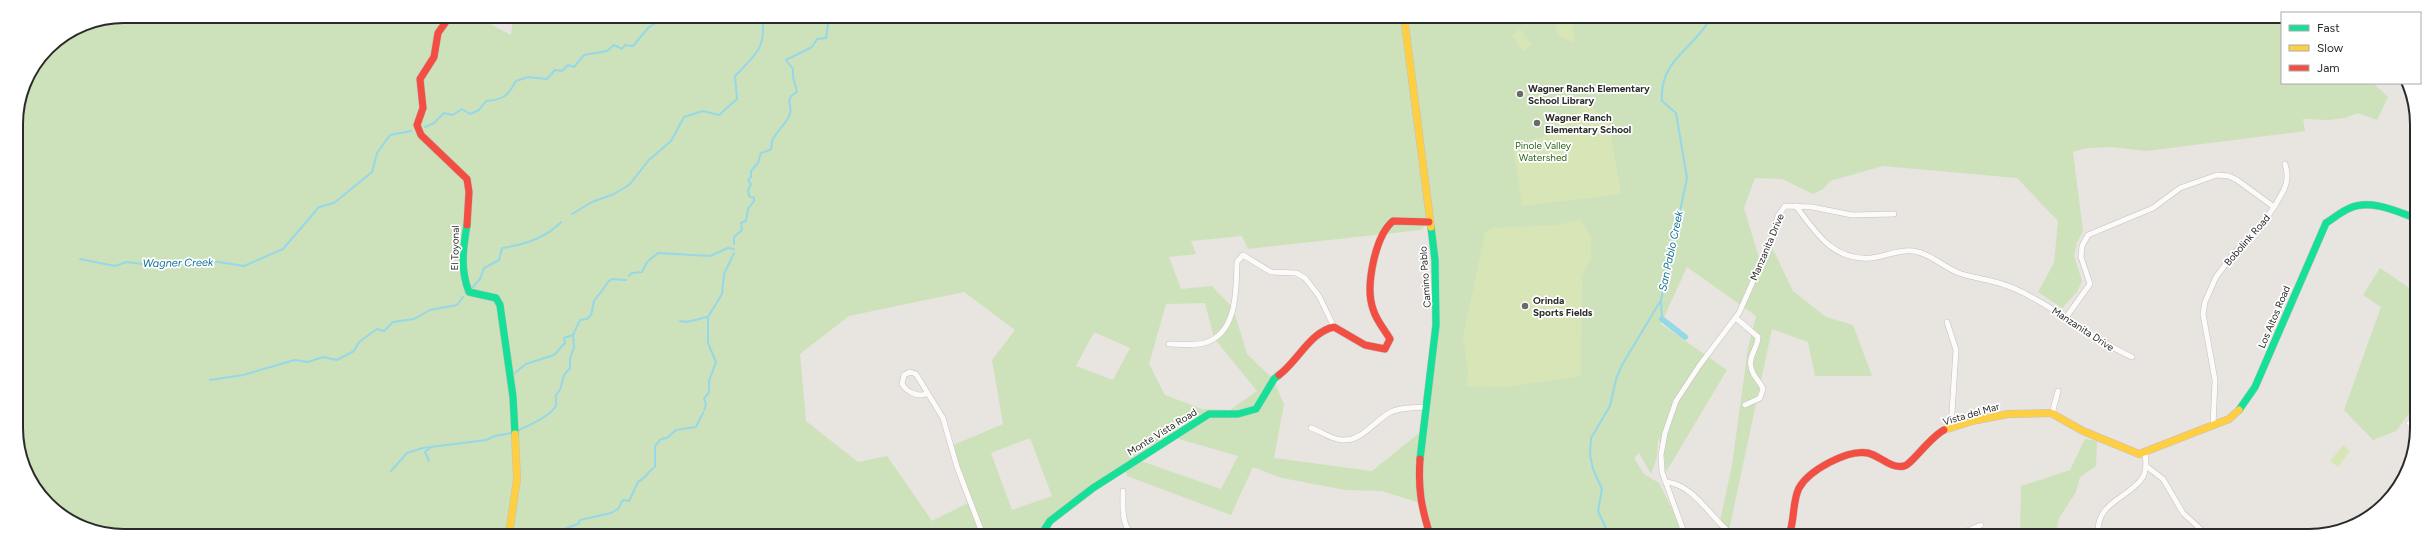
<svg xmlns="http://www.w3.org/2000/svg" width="2433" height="552" font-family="Figtree,sans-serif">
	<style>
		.green { fill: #cde2ba; fill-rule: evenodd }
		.pitch { fill: #d8e6b7 }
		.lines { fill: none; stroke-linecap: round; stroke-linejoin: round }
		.stream { stroke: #95d8e8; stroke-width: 2 }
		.canal { stroke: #95d8e8; stroke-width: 6 }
		.street-casing { stroke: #c2c1c1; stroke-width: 6 }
		.fast-casing { stroke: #c2c1c1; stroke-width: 8 }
		.slow-casing { stroke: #c2c1c1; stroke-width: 8 }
		.jam-casing { stroke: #c2c1c1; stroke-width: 8 }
		.street { stroke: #fcfbfa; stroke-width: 5 }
		.fast { stroke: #16e098; stroke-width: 7 }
		.slow { stroke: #ffcf43; stroke-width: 7 }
		.jam { stroke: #f24e42; stroke-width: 7 }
		.poi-dot { fill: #6c6b6a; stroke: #fff; stroke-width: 1.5 }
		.labels { text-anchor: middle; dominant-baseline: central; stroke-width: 3.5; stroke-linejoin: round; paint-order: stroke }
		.poi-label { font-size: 10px; font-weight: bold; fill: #2a2a2a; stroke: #fff; text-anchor: start }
		.park-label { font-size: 10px; fill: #30651c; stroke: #fff }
		.street-label { font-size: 10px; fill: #2a2a2a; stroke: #fff }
		.water-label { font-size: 11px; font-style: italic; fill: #117297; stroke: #fff }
		.rim { fill: none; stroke: #2a2a2a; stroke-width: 2 }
	</style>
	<rect width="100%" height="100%" fill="#e8e4e0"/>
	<g class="green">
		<path d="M124,16H475L511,35L513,16L2282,18V83H2373L2388,97L2377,120L2358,113L2345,118L2328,120L2303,119L2305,131L2146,151L2112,147L2087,148L2073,152L2083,231L2077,243L2074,256L2082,281L2077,292L2062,308L2038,292L2054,263L2058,221L2017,178L1883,166L1830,181L1823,189L1813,194L1782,179L1755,178L1744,208L1760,261L1770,243L1793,291L1826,317L1853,325L1872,376H1815L1808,342L1772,329L1728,535H1717L1732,465L1748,348L1756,316L1687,267L1661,324L1727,370L1666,472L1664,454L1658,438L1657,457L1651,474L1639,453L1634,458L1644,474L1659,483L1685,535H1430L1420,503L1382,491L1345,490L1282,478L1253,467L1231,515L1127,476L1125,468L1050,521L1041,535L103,534L48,504L18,449L16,117L24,83L48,48L83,24ZM1429,222L1436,325L1423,430L1372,471L1274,458L1284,404L1273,379L1247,354L1233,308L1212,286L1181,289L1169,257L1196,254L1191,241L1242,236L1248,249L1421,230ZM964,292L1015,330L992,360L1003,424L951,446L970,502L932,521L887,456L858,462L806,421L800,354L849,316ZM1205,303L1214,338L1257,391L1230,410L1202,409L1165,395L1149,364L1166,304ZM1094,332L1130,348L1113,380L1076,366ZM1172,437L1238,456L1221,489L1138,460ZM1030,438L1052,496L1012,510L991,453Z"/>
		<path d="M2380,268L2415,292V406L2396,431L2373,440L2344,410L2381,307L2363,295Z"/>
		<path d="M2085,439L2097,441L2096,466L2080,477L2076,492L2059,518L2055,536H2020L2021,486L2070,470Z"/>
	</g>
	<g class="pitch">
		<path d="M1573,24L1574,42C1564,41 1557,35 1555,25Z"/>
		<path d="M1520,29L1532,45L1523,51L1512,36Z"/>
		<path d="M1582,106L1593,108L1609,123L1621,194L1522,206L1513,146L1548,135L1554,123L1574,117Z"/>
		<path d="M1580,220L1591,236V258L1582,276L1581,375L1576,377L1505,387L1466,386L1468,371L1463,337L1485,233L1492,228L1558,225Z"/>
		<path d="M2343,445L2350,451L2338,467L2330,461Z"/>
	</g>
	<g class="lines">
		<g class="stream">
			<path d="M425,127L434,123L444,113L453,115L462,109L470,114L479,110L486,101C503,100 508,96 516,81L528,77L547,79L555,70L562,71L568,65L574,67L584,55L607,51L614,45L622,49L625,45L633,46L649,27L663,19L680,21L693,18L709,20L714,17"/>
			<path d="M572,214L592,202L614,194L629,185L649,160L671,141L684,117L703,111L719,115L737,99L735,76C755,55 767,48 762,17"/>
			<path d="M734,244V237L742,230L741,223L746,221L748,209L754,201V198L749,196L748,190L751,184L748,180L751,177V171L758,163L761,153L770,150C773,147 771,145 772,141C778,127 796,118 789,102L791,96L797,92L793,77V69L786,60L812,47L817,39L826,38L829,17"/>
			<path d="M80,259L115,266L127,262L151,265L174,261H212L244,266L283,249L319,207L334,203L372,172L377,153L390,135L411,131"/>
			<path d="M629,276L632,273L642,272L647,262L658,253L710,256L728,248L734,249"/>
			<path d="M473,287L480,279L484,268L499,260L502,248C523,245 546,238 561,222"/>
			<path d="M1661,301L1662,319"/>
			<path d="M680,321C692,324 697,318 708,317"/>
			<path d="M515,373L526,364L554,355L565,343L564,338L573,335"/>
			<path d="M210,380L243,375L295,360L308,362L323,357L337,360L354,351L359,342L377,329L384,331L393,322L414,319L430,310L457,305L463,297"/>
			<path d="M704,410L706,405L704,399L709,392V381L716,362L708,343V317L722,294L724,274L734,253"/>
			<path d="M519,430C528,426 553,415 556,405C557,402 555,399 556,395L560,390L564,375L570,368V359L574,347L573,335L580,320L587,319L591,315L594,301L609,281L612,279L626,280"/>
			<path d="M429,461L425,452L430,448"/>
			<path d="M391,471L407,453L423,448L486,440L495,436L511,433"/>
			<path d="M558,534L559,531L578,524L580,520L611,513L618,509L623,500L629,501L638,482C646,478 648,471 655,467V446L661,439L667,438L676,430L696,427L703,413"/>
			<path d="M1609,535L1598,511L1602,489L1593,469L1590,455L1591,438L1610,406L1616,379L1622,365L1661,300L1687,178L1676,113L1662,101C1659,59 1695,49 1711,17"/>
		</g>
		<path class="canal" d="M1662,319L1685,337"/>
		<defs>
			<g id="street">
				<path d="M1796,206C1816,233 1833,261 1871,258C1885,257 1898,249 1913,251C1930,253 1943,267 1959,273C1969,277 1981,278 1991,281C2005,284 2021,291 2033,298C2067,316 2097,342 2132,357"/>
				<path d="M2274,207C2283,192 2291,182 2285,164"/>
				<path d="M2067,316L2090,284L2081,257L2082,246L2088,235L2153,208L2180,188L2217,175L2229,176L2237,180L2274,207L2260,228L2235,252L2216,277L2205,302L2203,314L2215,380L2213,426"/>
				<path d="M1736,318L1758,337C1758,348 1748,356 1751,367C1752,376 1760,381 1763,389L1760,398L1745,405"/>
				<path d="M1947,322L1956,350L1951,428"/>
				<path d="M1169,344C1180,344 1194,346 1204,343C1238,334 1236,289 1237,262L1243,255L1271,272L1296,273L1305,278L1319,296L1334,327"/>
				<path d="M926,394C917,397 907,392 902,384L904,375L910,372L916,374L943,418L957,467L983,535"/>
				<path d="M2052,414L2058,391"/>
				<path d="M2409,423L2415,419"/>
				<path d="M1311,428C1321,431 1330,439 1342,440C1363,441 1373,422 1389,413C1399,407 1414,408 1425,407"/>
				<path d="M2146,466L2163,479L2183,513L2208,536"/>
				<path d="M1666,482C1696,485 1711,520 1733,535"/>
				<path d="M1123,491C1123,508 1121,522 1132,535"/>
				<path d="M1331,535L1361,531L1374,535"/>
				<path d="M1685,535L1662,472L1661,455L1665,433L1676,401L1699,366L1739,313L1770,243L1778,216L1785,206L1812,207L1852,215L1894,214"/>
				<path d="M1958,535L1981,525"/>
				<path d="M2098,536C2095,501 2129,499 2143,477C2147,469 2146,461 2145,453"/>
			</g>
			<g id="fast">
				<path d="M467,225C463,248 460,269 469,292L496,298L500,305L513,397L515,434"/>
				<path d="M2239,410L2255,387L2326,223C2334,218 2342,211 2350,208C2370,199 2396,211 2415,218"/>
				<path d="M1420,459L1436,325L1435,260L1431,227"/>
				<path d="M1041,535L1050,521L1093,488L1209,414H1238L1256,409L1274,379L1279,375"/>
			</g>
			<g id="slow">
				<path d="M1404,17L1431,227"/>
				<path d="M1944,430L1972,421L2008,414L2051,413L2083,431L2139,454L2229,419L2239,410"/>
				<path d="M509,534L517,479L515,434"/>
			</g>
			<g id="jam">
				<path d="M450,16L438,33L434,57L420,79L423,108L417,125L421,135L467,179L469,192L467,225"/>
				<path d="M1279,375C1298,361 1310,332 1334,327L1365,345L1385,349L1390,339C1384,329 1376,320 1373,309C1365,287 1375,236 1393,221L1429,222"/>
				<path d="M1420,459C1418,489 1421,506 1430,535"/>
				<path d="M1789,535C1795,520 1792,502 1799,488C1809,470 1848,449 1868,453C1880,456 1891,469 1904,466C1911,465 1930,437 1944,430"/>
			</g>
		</defs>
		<use href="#street" class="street-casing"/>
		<use href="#fast" class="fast-casing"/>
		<use href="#slow" class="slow-casing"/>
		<use href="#jam" class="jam-casing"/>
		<use href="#street" class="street"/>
		<use href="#fast" class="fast"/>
		<use href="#slow" class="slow"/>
		<use href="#jam" class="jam"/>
	</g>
	<g class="poi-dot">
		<circle cx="1520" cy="94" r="4"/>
		<circle cx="1537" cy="123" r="4"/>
		<circle cx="1525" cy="306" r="4"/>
	</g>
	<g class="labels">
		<g class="poi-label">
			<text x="1528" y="88">Wagner Ranch Elementary<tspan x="1528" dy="12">School Library</tspan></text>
			<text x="1545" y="117">Wagner Ranch<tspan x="1545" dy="12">Elementary School</tspan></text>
			<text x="1533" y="300">Orinda<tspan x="1533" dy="12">Sports Fields</tspan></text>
		</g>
		<g class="park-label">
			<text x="1543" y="145">Pinole Valley<tspan x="1543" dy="12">Watershed</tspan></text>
		</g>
		<g class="street-label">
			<text transform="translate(2247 240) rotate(-49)">Bobolink Road</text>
			<text transform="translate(1767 247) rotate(-67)">Manzanita Drive</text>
			<text transform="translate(455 248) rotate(-89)">El Toyonal</text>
			<text transform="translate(1425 277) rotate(-94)">Camino Pablo</text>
			<text transform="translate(2274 317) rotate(-67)">Los Altos Road</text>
			<text transform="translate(2083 329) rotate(33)">Manzanita Drive</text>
			<text transform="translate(1971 414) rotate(-16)">Vista del Mar</text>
			<text transform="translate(1162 432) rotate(-32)">Monte Vista Road</text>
		</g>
		<g class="water-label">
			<text transform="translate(1671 251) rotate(-78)">San Pablo Creek</text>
			<text transform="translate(178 263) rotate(-1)">Wagner Creek</text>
		</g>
	</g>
	<path d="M0 0H2433V552H0ZM124 23H2309A101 101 0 0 1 2410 124V428A101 101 0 0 1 2309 529H124A101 101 0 0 1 23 428V124A101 101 0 0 1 124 23Z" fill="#fff" fill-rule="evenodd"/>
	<path class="rim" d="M124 23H2309A101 101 0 0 1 2410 124V428A101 101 0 0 1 2309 529H124A101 101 0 0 1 23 428V124A101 101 0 0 1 124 23Z"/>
	<rect x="2281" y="12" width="140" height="72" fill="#ffffff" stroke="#aaaaaa"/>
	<rect x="2289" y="25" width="20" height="6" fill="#16e098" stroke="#aaaaaa"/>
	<text x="2317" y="32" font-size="12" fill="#2a2a2a">Fast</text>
	<rect x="2289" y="45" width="20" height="6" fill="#ffcf43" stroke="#aaaaaa"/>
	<text x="2317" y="52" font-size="12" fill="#2a2a2a">Slow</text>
	<rect x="2289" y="65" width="20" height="6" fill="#f24e42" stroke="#aaaaaa"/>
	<text x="2317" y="72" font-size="12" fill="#2a2a2a">Jam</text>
</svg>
